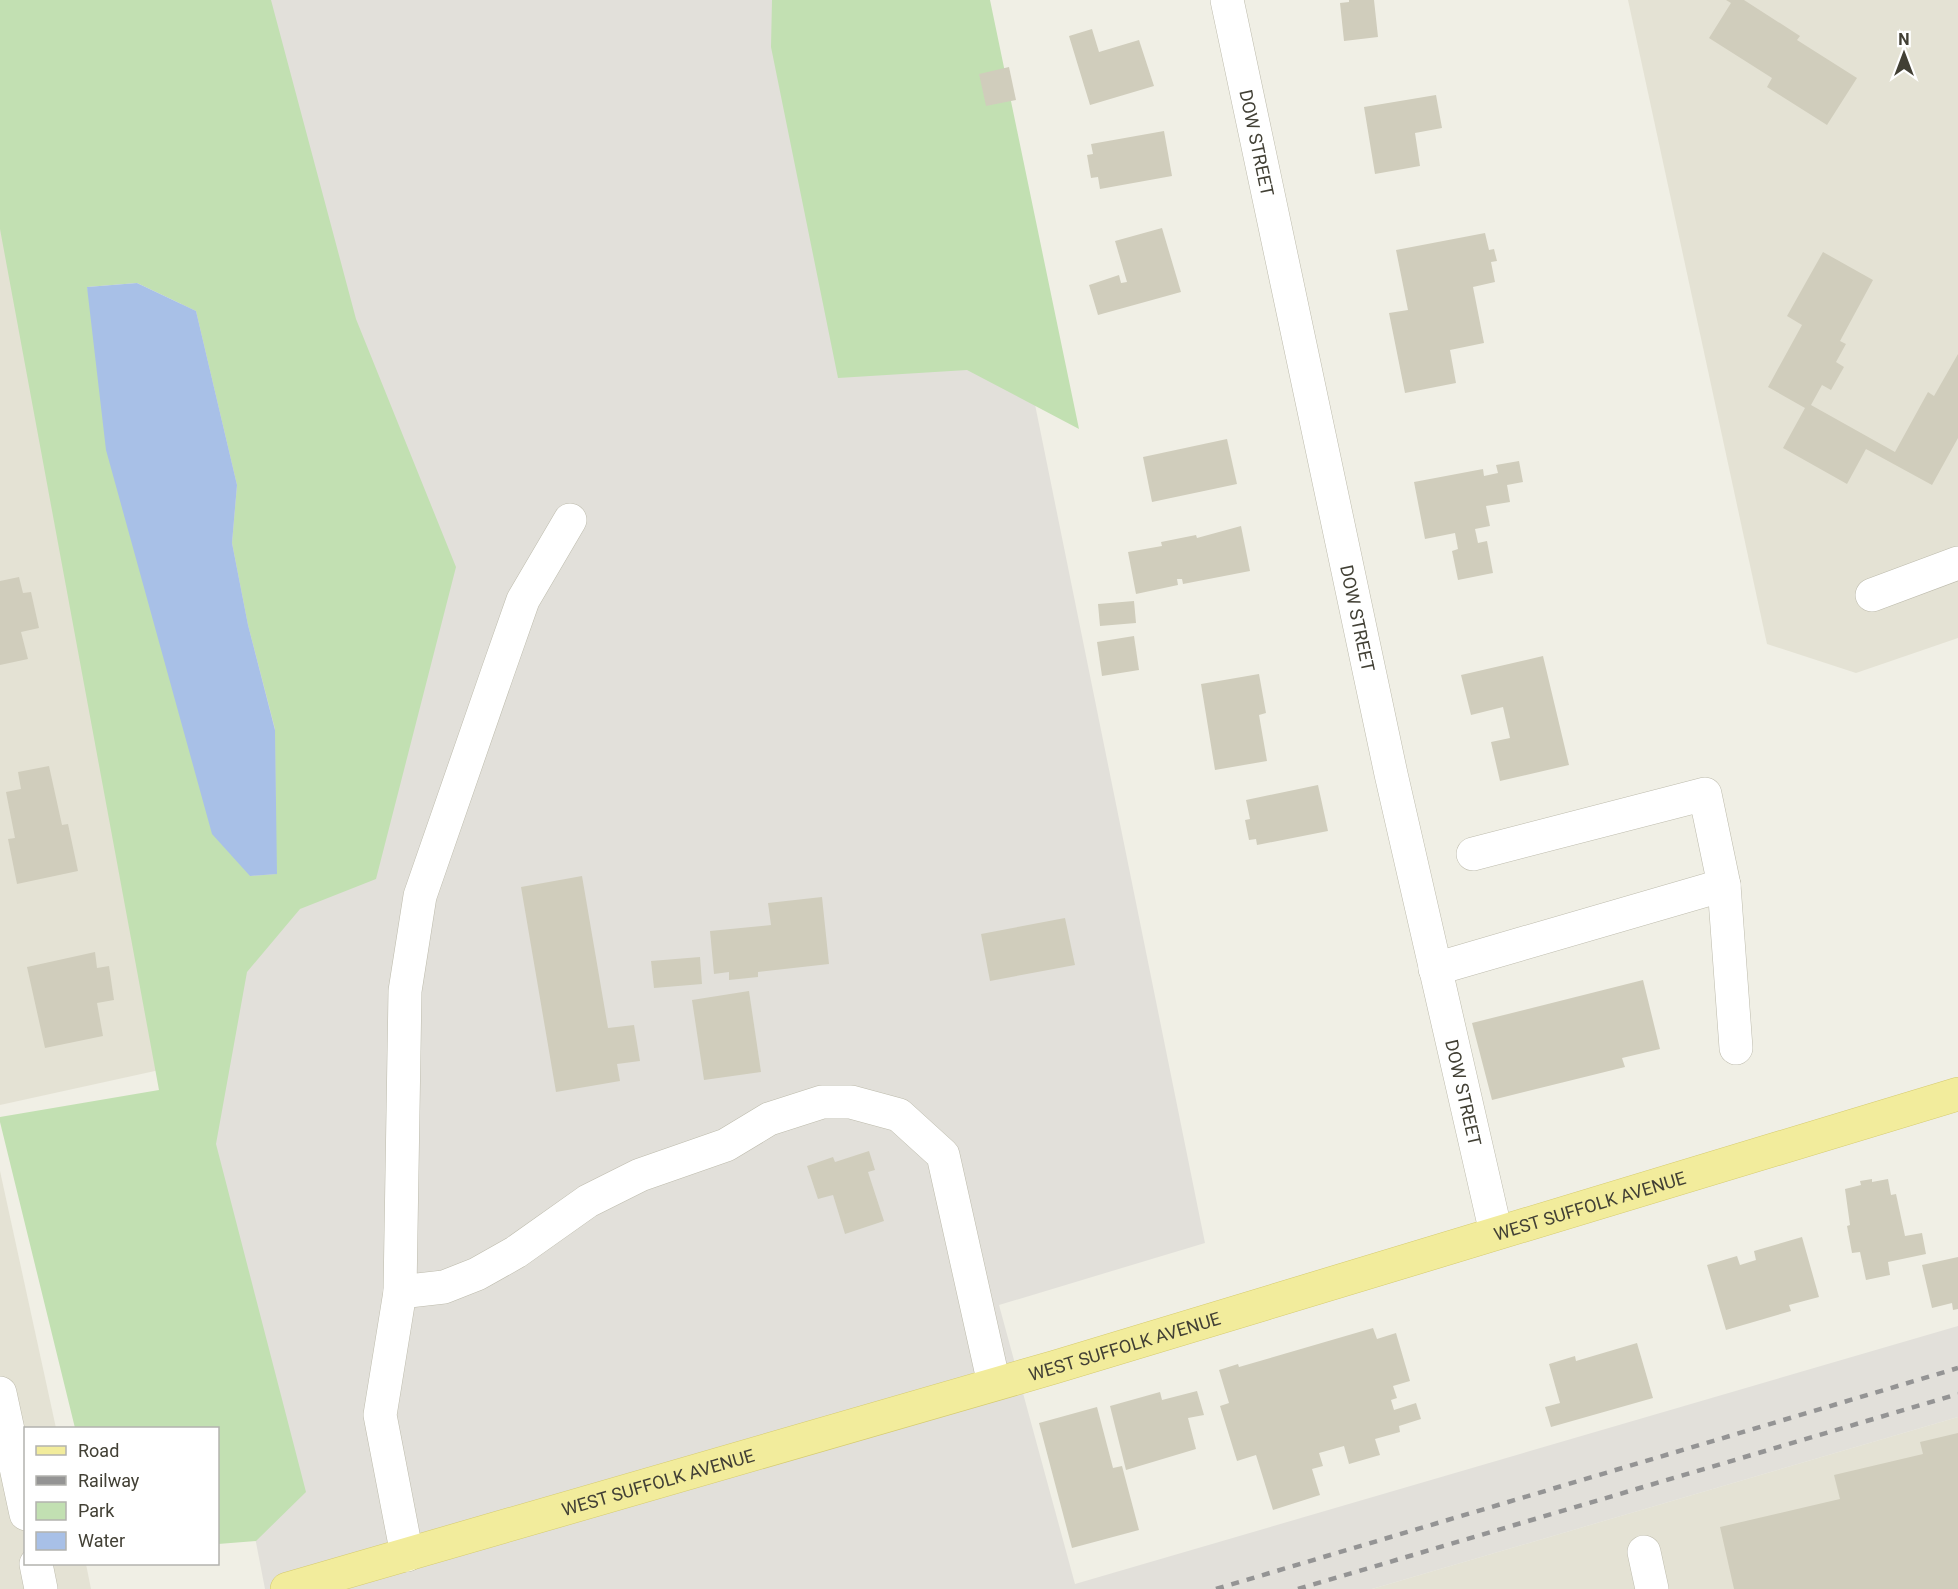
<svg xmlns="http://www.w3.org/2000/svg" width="1958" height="1589" font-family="Roboto,sans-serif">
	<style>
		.residential { fill: #e4e2d4 }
		.industrial { fill: #e2e0da }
		.green { fill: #c2e0b2; fill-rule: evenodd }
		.water { fill: #a8c0e7 }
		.building { fill: #d0cdbc }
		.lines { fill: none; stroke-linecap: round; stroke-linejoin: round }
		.minor-casing { stroke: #bdbbac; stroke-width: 34 }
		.major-casing { stroke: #d5cb6f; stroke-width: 34 }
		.minor { stroke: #fff; stroke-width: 33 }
		.major { stroke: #f2ec9c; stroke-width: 33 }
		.rail { stroke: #949494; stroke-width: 4.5; stroke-dasharray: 8 8; stroke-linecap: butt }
		.labels { text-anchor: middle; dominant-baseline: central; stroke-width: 4.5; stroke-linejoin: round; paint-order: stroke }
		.street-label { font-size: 18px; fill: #424035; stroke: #fff }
	</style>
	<rect width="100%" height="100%" fill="#f0efe5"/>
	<g class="residential">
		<path d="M1628,0H1958V638L1856,673L1767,644Z"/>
		<path d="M0,213L164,1069L0,1105Z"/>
		<path d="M0,1171L56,1428H26V1564H86L91,1589H0Z"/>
		<path d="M1958,1417V1589H1372Z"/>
	</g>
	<path class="industrial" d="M209,0H953L1205,1243L999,1305L1075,1584L1958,1326V1417L1372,1589H265L129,883Z"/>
	<g class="green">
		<path d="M0,0H271L356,319L456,567L376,879L300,909L247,972L216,1144L306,1492L256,1541L218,1544V1428H75L0,1122V1117L159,1090L0,229ZM137,283L196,311L237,485L232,543L248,625L275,729L276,874L250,876L87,287Z"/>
		<path d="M772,0H990L1079,429L967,370L838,378L771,47Z"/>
	</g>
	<path class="water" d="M137,283L196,311L237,485L232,543L248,625L275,730L277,874L250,876L212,834L106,450L87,287Z"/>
	<g class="building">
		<path d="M1349,0H1374L1378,37L1344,41L1340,3L1349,2Z"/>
		<path d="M1726,0H1744L1800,36L1797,40L1857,78L1827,125L1767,87L1772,78L1709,38L1731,3Z"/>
		<path d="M1092,29L1099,52L1139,40L1154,86L1090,105L1069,36Z"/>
		<path d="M1009,67L1016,100L986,106L979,74Z"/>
		<path d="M1436,95L1442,128L1415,133L1420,166L1375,174L1364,107Z"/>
		<path d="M1164,131L1172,176L1100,189L1098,177L1091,178L1087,155L1093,154L1091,144Z"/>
		<path d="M1162,228L1181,292L1098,315L1089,285L1119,275L1121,283L1127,282L1115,241Z"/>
		<path d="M1485,233L1489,250L1494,249L1497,261L1491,262L1495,282L1473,287L1484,343L1450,350L1456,383L1405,393L1389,313L1408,310L1396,250Z"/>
		<path d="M1823,252L1873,280L1840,341L1846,344L1836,362L1844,367L1831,390L1822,385L1811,405L1895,452L1928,392L1934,396L1958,354V438L1932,485L1866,449L1847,484L1783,448L1805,408L1768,387L1802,325L1787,316Z"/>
		<path d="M1227,439L1237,484L1152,502L1143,457Z"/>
		<path d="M1519,461L1523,482L1507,485L1510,502L1486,506L1490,526L1475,529L1478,543L1487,541L1493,573L1458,580L1452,551L1458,549L1455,533L1425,539L1414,482L1483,469L1484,476L1498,473L1496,465Z"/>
		<path d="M1241,526L1250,571L1183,584L1182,579H1177L1178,585L1136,594L1128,552L1162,546L1161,542L1196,535L1197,538Z"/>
		<path d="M19,577L23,593L31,592L39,628L21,632L28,659L0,665V581Z"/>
		<path d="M1134,601L1136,623L1100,626L1098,604Z"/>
		<path d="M1134,636L1139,670L1102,676L1097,642Z"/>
		<path d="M1543,656L1569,765L1500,781L1491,742L1510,738L1503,707L1471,715L1461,675Z"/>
		<path d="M1259,674L1266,713L1259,715L1267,761L1215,770L1201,684Z"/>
		<path d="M49,766L62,825L68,824L78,871L17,884L8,839L15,838L6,792L21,789L18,772Z"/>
		<path d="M1318,785L1328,831L1257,845L1256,839L1249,840L1245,820L1250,819L1246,800Z"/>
		<path d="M582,876L608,1028L634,1025L640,1061L617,1064L620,1081L556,1092L521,887Z"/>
		<path d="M822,897L829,964L758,972V977L729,980V972L714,974L710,931L771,925L768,903Z"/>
		<path d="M1065,918L1075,965L990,981L981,934Z"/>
		<path d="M95,952L97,968L109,966L114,1000L97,1003L103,1036L45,1048L27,967Z"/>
		<path d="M700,957L702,984L654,988L651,961Z"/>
		<path d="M1643,980L1660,1049L1622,1058L1625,1067L1492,1100L1472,1023Z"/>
		<path d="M749,991L761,1072L704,1080L692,1000Z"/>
		<path d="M869,1151L875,1170L868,1172L884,1221L845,1234L833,1195L818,1199L807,1166L833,1157L835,1162Z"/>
		<path d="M1872,1179V1182L1888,1179L1891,1195L1896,1194L1905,1236L1922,1233L1926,1254L1888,1262L1890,1275L1866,1280L1860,1252L1852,1253L1847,1226L1850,1225L1845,1189L1861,1185L1860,1181Z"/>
		<path d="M1802,1237L1819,1297L1789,1305L1791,1311L1726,1330L1707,1265L1737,1256L1740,1265L1756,1260L1754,1251Z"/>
		<path d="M1958,1257V1309L1953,1310L1952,1303L1932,1308L1922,1265Z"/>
		<path d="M1373,1328L1377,1339L1396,1333L1410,1381L1393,1386L1397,1398L1391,1400L1394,1410L1416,1403L1421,1419L1399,1426L1400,1432L1375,1439L1380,1455L1349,1464L1344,1446L1319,1453L1323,1466L1312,1469L1320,1495L1273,1510L1256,1455L1237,1461L1220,1406L1229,1403L1219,1370L1238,1364L1239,1367Z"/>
		<path d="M1637,1343L1653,1398L1551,1427L1545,1407L1560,1403L1549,1364L1575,1356L1576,1361Z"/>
		<path d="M1197,1391L1204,1415L1188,1418L1196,1449L1126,1470L1110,1406L1160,1392L1162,1400Z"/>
		<path d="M1097,1407L1113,1468L1122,1466L1139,1530L1072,1548L1039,1423Z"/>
		<path d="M1958,1433V1589H1734L1720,1527L1840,1499L1834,1475L1923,1454L1920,1442Z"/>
	</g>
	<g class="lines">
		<defs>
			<g id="minor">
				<path id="s1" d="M1227,0L1391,774L1496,1233"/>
				<path d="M1872,595L1958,563"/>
				<path d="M1473,854L1705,794L1724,885L1736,1048"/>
				<path d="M1435,969L1724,885"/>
				<path d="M400,1292L444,1287L477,1274L516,1252L588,1201L640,1175L726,1145L769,1119L822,1102H851L899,1115L943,1155L994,1384"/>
				<path d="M0,1393L26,1514"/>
				<path d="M1644,1552L1652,1589"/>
				<path d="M407,1555L380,1415L400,1292L405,991L420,896L497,674L523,600L570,520"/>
				<path d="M36,1564L41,1589"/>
			</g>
			<g id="major">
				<path id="s2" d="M287,1589L1055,1367L1958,1094"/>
			</g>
		</defs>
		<use href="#minor" class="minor-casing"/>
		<use href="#major" class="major-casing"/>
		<use href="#minor" class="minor"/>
		<use href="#major" class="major"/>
		<g class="rail">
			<path d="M1216,1589L1958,1368"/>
			<path d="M1298,1589L1958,1394"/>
		</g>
	</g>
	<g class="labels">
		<g class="street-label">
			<text stroke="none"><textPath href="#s1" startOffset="146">DOW STREET</textPath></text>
			<text stroke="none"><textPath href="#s1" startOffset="632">DOW STREET</textPath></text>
			<text stroke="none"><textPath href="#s1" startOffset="1118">DOW STREET</textPath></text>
			<text stroke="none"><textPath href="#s2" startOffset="1358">WEST SUFFOLK AVENUE</textPath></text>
			<text stroke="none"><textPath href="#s2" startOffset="872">WEST SUFFOLK AVENUE</textPath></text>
			<text stroke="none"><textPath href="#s2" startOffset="386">WEST SUFFOLK AVENUE</textPath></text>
		</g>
	</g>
	<rect x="24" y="1427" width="195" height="138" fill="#ffffff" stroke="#b3b3ae" stroke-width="1.5"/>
	<rect x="36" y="1446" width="30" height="9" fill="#f2ec9c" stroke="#b3b3ae" stroke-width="1.5"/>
	<text x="78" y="1457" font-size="18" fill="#424035">Road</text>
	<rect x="36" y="1476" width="30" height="9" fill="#949494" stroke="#b3b3ae" stroke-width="1.5"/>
	<text x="78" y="1487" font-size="18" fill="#424035">Railway</text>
	<rect x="36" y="1502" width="30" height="18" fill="#c2e0b2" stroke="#b3b3ae" stroke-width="1.5"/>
	<text x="78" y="1517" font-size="18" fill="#424035">Park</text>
	<rect x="36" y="1532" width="30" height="18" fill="#a8c0e7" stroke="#b3b3ae" stroke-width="1.5"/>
	<text x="78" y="1547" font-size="18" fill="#424035">Water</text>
	<g transform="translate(1904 54)" stroke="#ffffff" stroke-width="4.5" paint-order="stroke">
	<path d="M0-4.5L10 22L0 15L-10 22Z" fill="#424035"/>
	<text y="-9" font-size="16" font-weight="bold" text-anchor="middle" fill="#424035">N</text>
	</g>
</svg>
